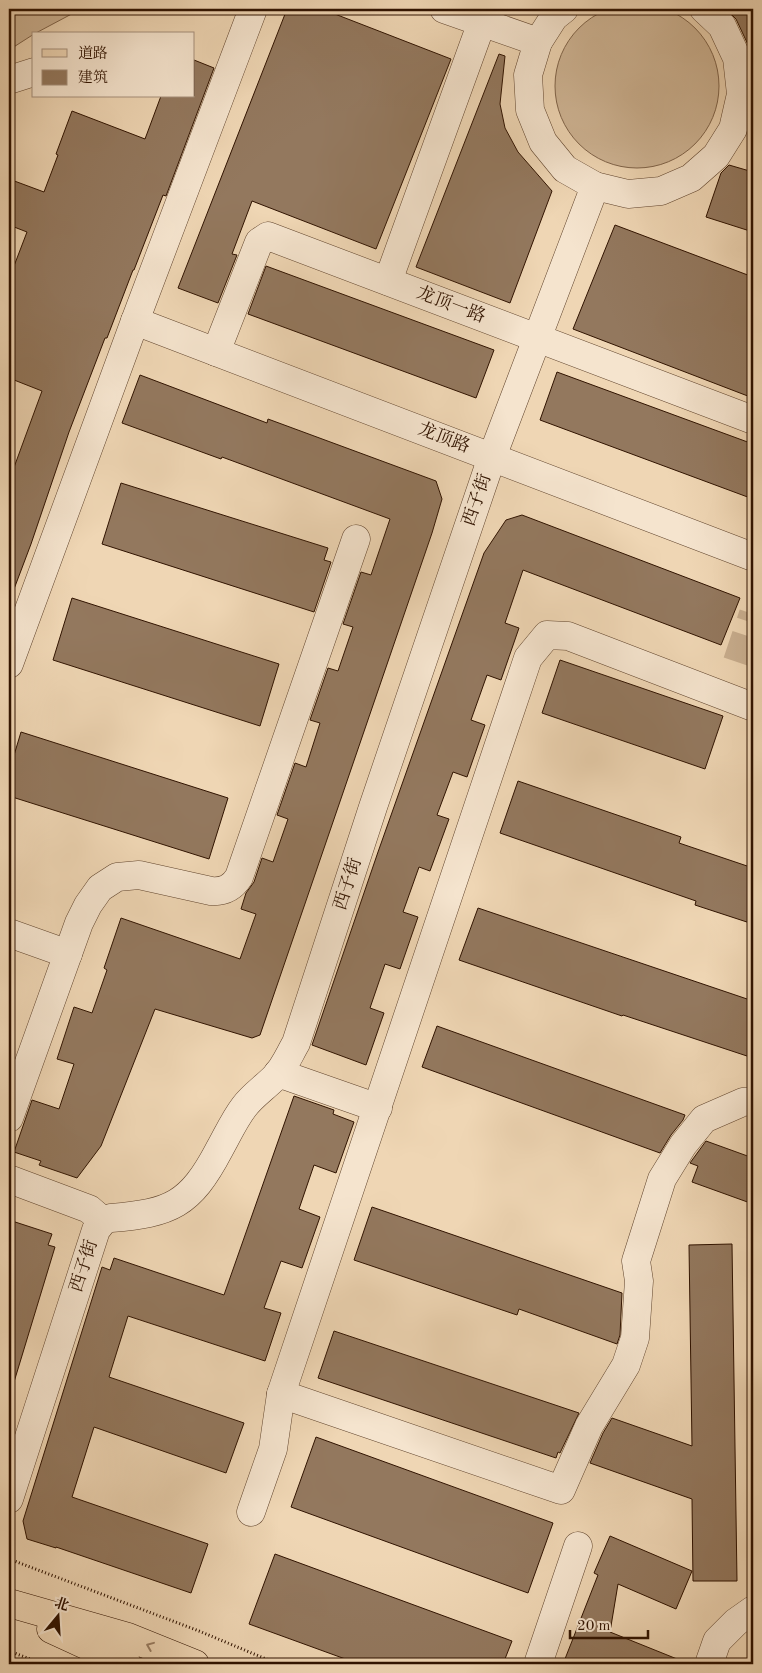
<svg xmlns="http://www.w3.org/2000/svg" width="762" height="1673" font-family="'Old Standard TT','Noto Serif SC',serif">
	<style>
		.green { fill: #cfb595; stroke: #80644a }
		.building { fill: #93785e; stroke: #301300 }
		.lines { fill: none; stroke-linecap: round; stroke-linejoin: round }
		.minor-tunnel { stroke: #c9af90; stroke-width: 28; stroke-dasharray: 28 14; stroke-linecap: butt }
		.minor-casing { stroke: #60442d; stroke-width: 29 }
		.major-casing { stroke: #301300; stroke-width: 29 }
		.path { stroke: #301300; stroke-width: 3; stroke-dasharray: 1 2.5; stroke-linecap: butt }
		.minor { stroke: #f5e4ce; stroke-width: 28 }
		.major { stroke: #efd6b4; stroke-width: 28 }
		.oneway { stroke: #997e63 }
		.labels { text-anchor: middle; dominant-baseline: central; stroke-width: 4.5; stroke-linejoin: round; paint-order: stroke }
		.street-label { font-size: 18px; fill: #301300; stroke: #f5e4ce }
	</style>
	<rect width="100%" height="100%" fill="#efd6b4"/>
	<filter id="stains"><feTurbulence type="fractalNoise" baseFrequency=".004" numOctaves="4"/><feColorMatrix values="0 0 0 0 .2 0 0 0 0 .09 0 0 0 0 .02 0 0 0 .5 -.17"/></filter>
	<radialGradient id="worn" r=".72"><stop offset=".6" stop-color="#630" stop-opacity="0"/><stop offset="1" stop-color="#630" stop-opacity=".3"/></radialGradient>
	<g class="green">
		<circle cx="637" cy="86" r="82"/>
		<path d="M9,9H81L34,34L9,50Z"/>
	</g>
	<g class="building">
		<path d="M287,9H322L451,59L376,249L252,201L232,254L237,255L218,303L178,288Z"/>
		<path d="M726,9H753V63L751,51L736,19Z"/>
		<path d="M499,54L505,56L500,104L505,128L518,152L552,191L510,303L416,267Z"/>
		<path d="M194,60L214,68L166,196L163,195L134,270H133L107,338H105L69,432L31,544L11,597L9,596V481L42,391L9,378V279L27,232L9,225V179L44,192L58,155L56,154L72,111L145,139L161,96H194Z"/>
		<path d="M729,165L753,172V232L706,217L721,173Z"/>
		<path d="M615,225L753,277V398L573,329Z"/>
		<path d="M266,266L494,350L476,398L248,314Z"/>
		<path d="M557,372L753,444V499L540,420Z"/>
		<path d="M140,375L267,423L268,419L436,481L442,499L432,533L260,1035L252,1038L155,1009L101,1146L77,1178L39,1165L41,1161L14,1152L32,1100L59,1109L74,1064L57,1059L74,1007L92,1013L107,970L104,968L121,918L240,959L256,914L241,909L246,893L254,882L262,858L273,862L288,819L277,815L295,763L306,767L320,723L310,720L328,668L338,671L353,627L343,624L361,572L371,575L390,519L222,457L221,459L122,423Z"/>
		<path d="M121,483L328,548L324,560L331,562L314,612L102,544Z"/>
		<path d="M522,515L740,598L721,645L523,570L505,623L519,628L501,680L487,675L471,720L485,725L467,777L453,772L437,815L449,819L430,871L419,867L403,912L418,917L400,969L385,964L370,1008L384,1013L366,1065L312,1045L378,852L484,553L506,520Z"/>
		<path d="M72,598L279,664L260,726L53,660Z"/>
		<path d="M560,660L723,716L705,769L542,713Z"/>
		<path d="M21,732L228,798L209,859L9,796V772Z"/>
		<path d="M518,781L681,837L679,843L753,868V924L695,905L696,901L500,833Z"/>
		<path d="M478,908L753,1001V1058L623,1015L622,1016L459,960Z"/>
		<path d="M437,1026L685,1115L683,1120L671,1135L660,1153L422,1067Z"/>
		<path d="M294,1096L334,1110L333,1114L354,1122L336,1173L314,1165L299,1209L320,1217L302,1268L281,1261L264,1308L281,1313L265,1361L128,1316L109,1377L244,1423L226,1473L94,1427L72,1497L208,1544L191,1593L56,1547V1548L27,1539L23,1521L102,1267L110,1270L114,1258L224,1295Z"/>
		<path d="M706,1141L753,1158V1204L692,1182L698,1166L690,1163Z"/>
		<path d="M372,1207L622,1293L620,1335L617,1344L519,1309L517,1315L354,1260Z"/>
		<path d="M9,1220L52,1234L48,1245L55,1247L14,1382L9,1381Z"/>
		<path d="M732,1244L737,1581H693L692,1499L590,1463L603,1433L612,1418L692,1446L689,1245Z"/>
		<path d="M334,1331L579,1413L560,1453L558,1452L556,1458L318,1378Z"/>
		<path d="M316,1437L553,1523L528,1593L291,1507Z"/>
		<path d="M610,1536L692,1571L676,1609L618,1584L610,1632L687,1663V1664H563L598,1575L594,1573Z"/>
		<path d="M275,1554L512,1641L503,1664H359L249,1624Z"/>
	</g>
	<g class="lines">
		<path class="minor-tunnel" d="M737,662L753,614"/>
		<defs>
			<g id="minor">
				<path d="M444,9L538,42"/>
				<path d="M564,9L554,17L538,42L528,75L530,110L543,142L565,169L595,186L628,194L661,191L691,178L716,156L733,129L741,94L737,58L722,26L704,9"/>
				<path d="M9,80L34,72"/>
				<path d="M388,281L482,22"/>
				<path d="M135,321L753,557"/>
				<path d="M216,352L259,242L268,236L753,420"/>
				<path d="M9,664L135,321L253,9"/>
				<path d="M9,933L68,954"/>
				<path d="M278,1073L378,1108"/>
				<path d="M9,1118L79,923L88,905L100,888L117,877L139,875L211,891C224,892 232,888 239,877L356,539"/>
				<path d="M9,1179L89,1209L103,1221"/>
				<path d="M281,1394L561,1490L589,1426L626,1365L635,1338L639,1281L636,1261L662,1179L683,1145L704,1119L743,1102L753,1101"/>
				<path d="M9,1499L96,1230L103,1221L111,1218C171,1213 190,1205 219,1150C227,1136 234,1120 244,1107C252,1096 264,1088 274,1078C284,1068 289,1055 296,1043L373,807L492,457L595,186"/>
				<path d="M251,1512L273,1449L281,1394L528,658L547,635L568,636L753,707"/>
				<path d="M538,1664L578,1546"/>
				<path d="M709,1664L717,1641L736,1622L753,1610"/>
			</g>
			<g id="major">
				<path d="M9,1603L128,1637L195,1664"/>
				<path d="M51,1629L127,1664"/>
			</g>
		</defs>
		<use href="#minor" class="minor-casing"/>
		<use href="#major" class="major-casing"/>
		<g class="path">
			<path d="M9,1559L199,1631L278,1664"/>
			<path d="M9,1651L43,1664"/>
		</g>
		<use href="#minor" class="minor"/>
		<use href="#major" class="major"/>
	</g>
	<defs><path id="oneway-chevron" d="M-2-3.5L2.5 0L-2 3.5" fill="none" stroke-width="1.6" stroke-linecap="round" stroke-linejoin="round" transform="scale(1.25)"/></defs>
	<use class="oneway" href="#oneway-chevron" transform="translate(150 1646) rotate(-158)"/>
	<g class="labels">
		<g class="street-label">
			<text transform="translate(451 305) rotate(21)">龙顶一路</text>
			<text transform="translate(444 438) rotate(21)">龙顶路</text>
			<text transform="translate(477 500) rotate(-71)">西子街</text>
			<text transform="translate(348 884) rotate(-72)">西子街</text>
			<text transform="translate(84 1266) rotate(-72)">西子街</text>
		</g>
	</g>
	<rect width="762" height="1673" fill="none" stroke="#efd6b4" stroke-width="30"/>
	<rect x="10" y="10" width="742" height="1653" fill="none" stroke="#301300" stroke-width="2.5"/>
	<rect x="15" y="15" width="732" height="1643" fill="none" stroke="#301300"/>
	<rect x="32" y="32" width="162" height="65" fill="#f5e4ce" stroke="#a6907c"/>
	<rect x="42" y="49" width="25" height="8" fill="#efd6b4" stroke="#a6907c"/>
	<text x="78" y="58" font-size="15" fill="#301300">道路</text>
	<rect x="42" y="70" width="25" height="15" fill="#93785e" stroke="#a6907c"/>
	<text x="78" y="82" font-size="15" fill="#301300">建筑</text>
	<g transform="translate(58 1616) rotate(18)" stroke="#f5e4ce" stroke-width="4" paint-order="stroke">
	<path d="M0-4L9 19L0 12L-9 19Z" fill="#301300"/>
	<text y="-8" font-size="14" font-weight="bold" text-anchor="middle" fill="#301300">北</text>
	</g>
	<path d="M570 1630v8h78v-8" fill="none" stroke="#301300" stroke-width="2.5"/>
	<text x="577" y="1630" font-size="15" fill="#301300" stroke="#f5e4ce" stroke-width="4" paint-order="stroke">20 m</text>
	<rect width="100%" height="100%" filter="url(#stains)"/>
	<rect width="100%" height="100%" fill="url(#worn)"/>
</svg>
